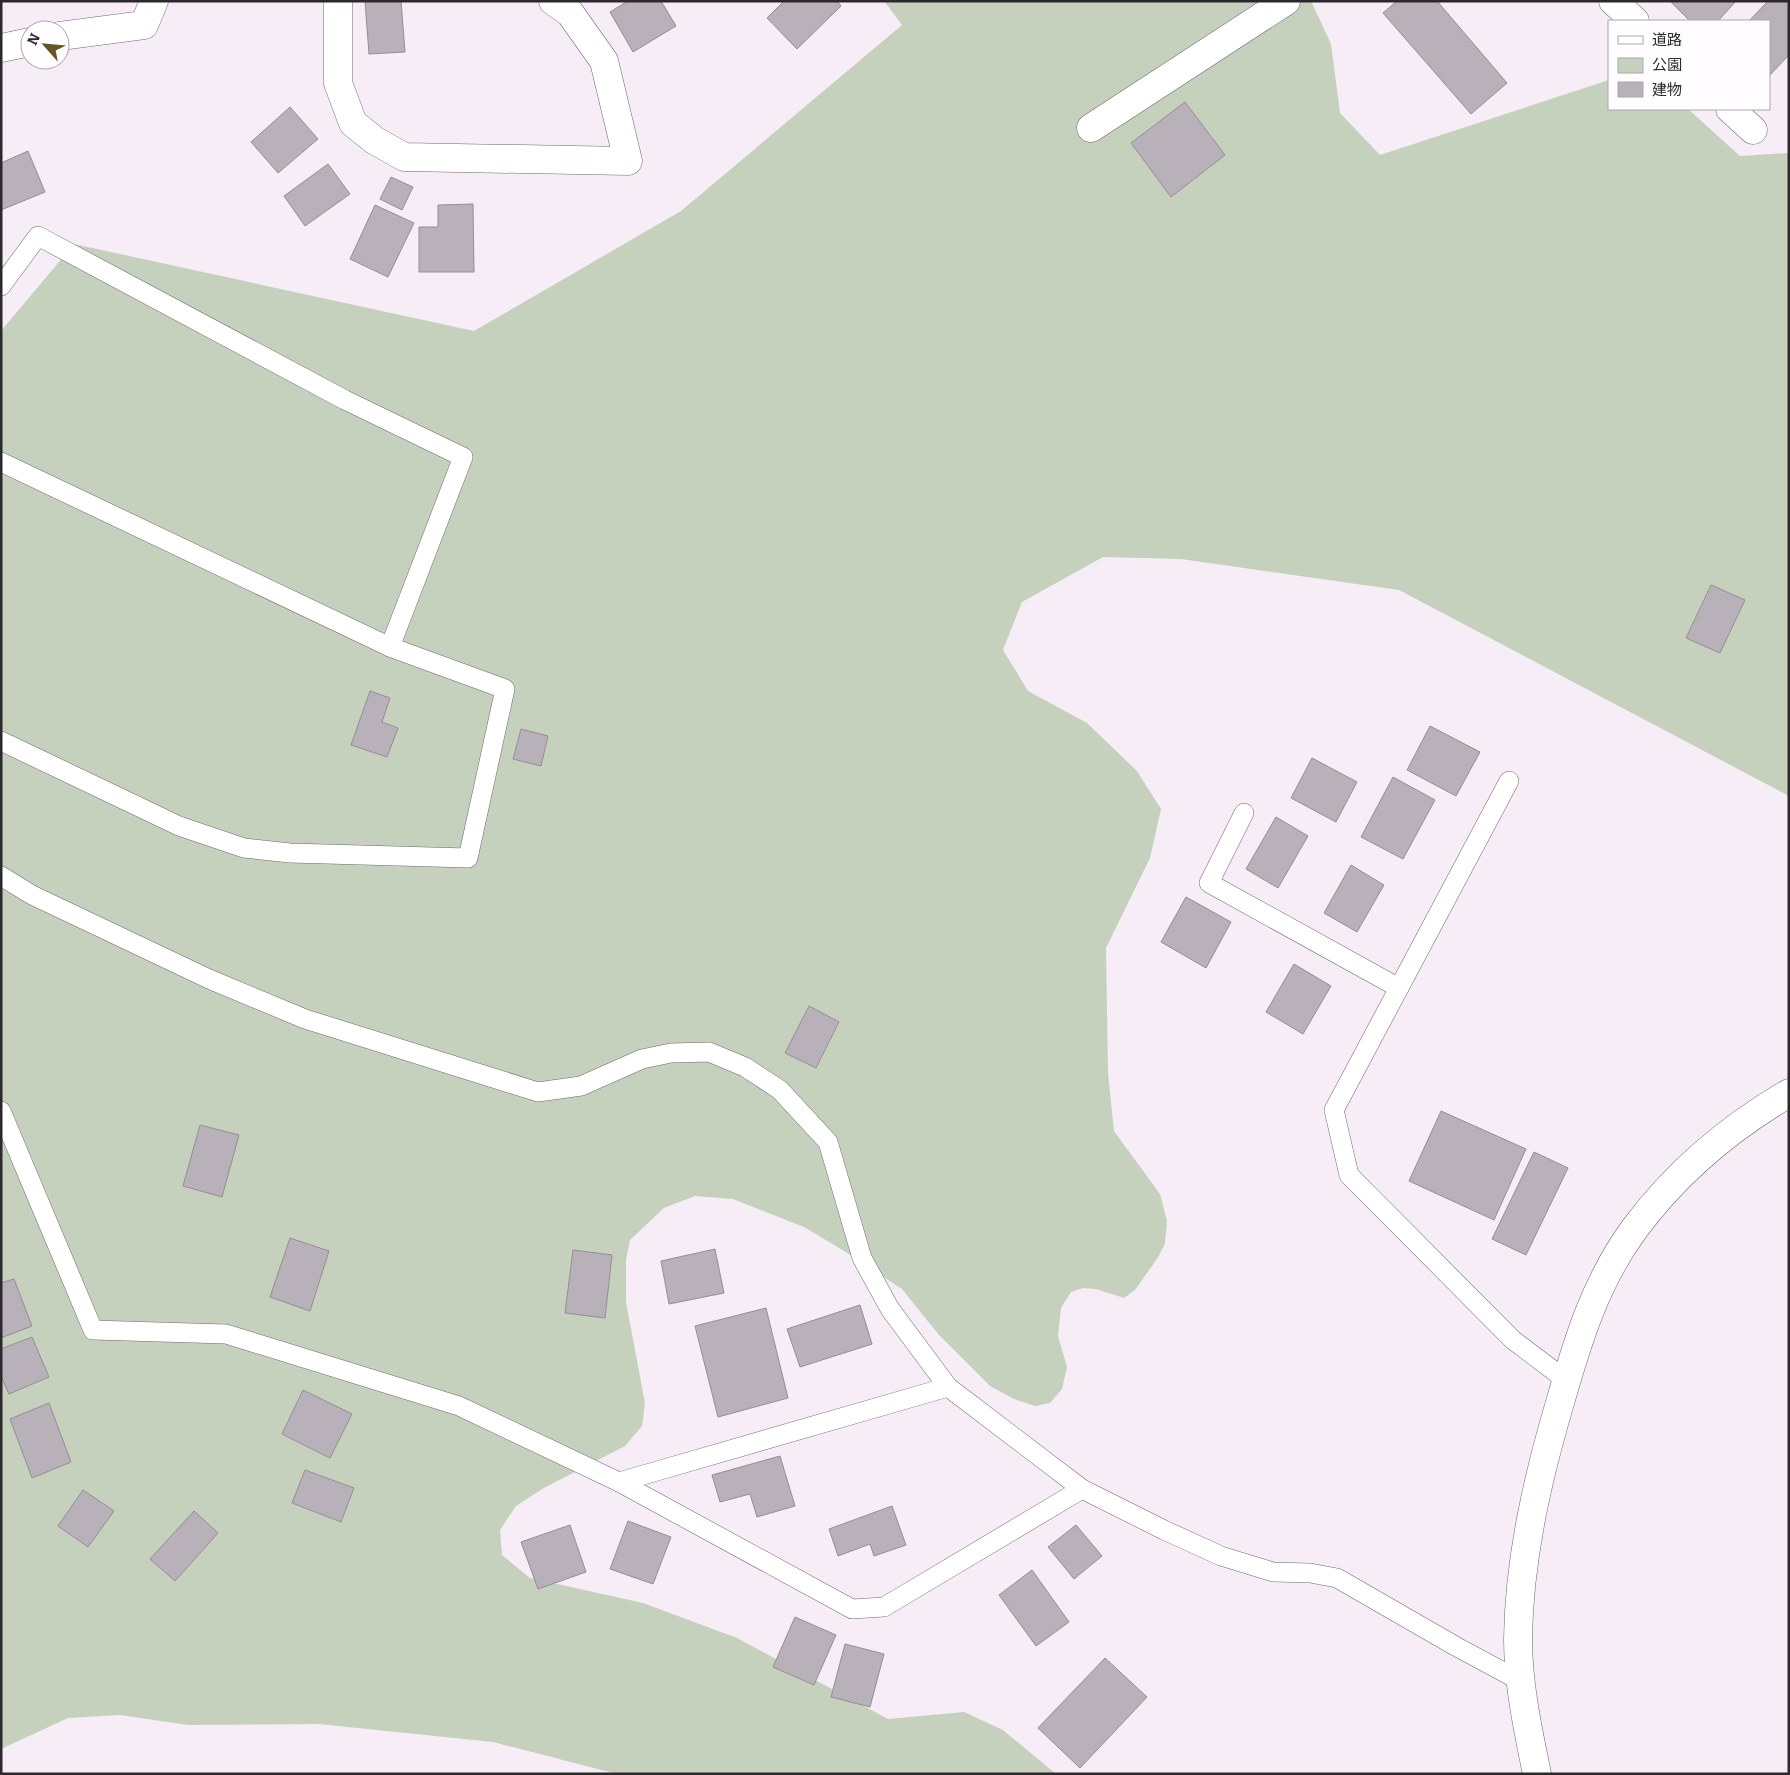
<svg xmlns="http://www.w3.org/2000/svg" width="1790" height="1775" font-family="Bitter,'Noto Sans JP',serif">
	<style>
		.green { fill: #c6d1bd }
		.building { fill: #b9b1b9; stroke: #958d95 }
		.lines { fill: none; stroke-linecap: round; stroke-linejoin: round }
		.service-casing { stroke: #6f686f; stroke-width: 20 }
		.minor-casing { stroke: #6f686f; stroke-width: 29 }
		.service { stroke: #fff; stroke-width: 19 }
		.minor { stroke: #fff; stroke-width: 28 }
	</style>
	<rect width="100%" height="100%" fill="#f6edf6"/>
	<path class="green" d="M884,1H1311L1331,44L1340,113L1380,155L1609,80V109H1688L1740,156L1789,153V796L1399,590L1181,559L1103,557L1022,602L1003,650L1028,691L1087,723L1137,771L1161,809L1150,858L1106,948L1108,1073L1114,1131L1160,1194L1167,1221L1165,1243L1159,1256L1135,1290L1124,1298L1096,1289L1083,1288L1071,1292L1061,1308L1058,1336L1067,1367L1062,1389L1050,1403L1035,1406L1014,1399L990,1386L939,1335L902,1289L844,1251L804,1227L733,1199L695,1196L664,1208L630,1240L626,1260V1302L645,1403L642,1426L625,1446L542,1489L516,1506L500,1530L502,1555L530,1578L643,1603L737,1638L888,1719L964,1712L1003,1730L1056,1774H617L493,1742L319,1724L188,1725L120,1715L68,1718L1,1749V331L74,244L474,331L681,211L902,25Z"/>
	<g class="building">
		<path d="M365,1H401L405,52L369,54Z"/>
		<path d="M628,1H661L676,26L633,52L610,12Z"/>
		<path d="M784,1H837L841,6L797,49L767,18Z"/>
		<path d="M1397,1H1437L1507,83L1471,114L1383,13Z"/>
		<path d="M1670,1H1736L1718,21H1690Z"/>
		<path d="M1768,1H1789V55L1769,76V21H1749Z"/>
		<path d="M1185,102L1225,155L1171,197L1131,143Z"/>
		<path d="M290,107L318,139L278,173L251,142Z"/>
		<path d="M28,151L45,192L1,210V163Z"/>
		<path d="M328,164L350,194L305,226L284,196Z"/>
		<path d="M391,177L413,187L402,210L380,199Z"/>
		<path d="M473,204L474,272H419V227H438V205Z"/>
		<path d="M375,205L414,223L388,277L350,259Z"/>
		<path d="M1711,585L1745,600L1720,653L1686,638Z"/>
		<path d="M370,691L390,698L382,722L398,728L387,757L351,745Z"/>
		<path d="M1430,726L1480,752L1456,796L1407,770Z"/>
		<path d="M521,729L548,736L541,766L513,759Z"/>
		<path d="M1312,758L1357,782L1336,822L1291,798Z"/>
		<path d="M1393,777L1435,800L1403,859L1361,837Z"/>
		<path d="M1276,817L1308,836L1278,888L1246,869Z"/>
		<path d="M1351,865L1384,885L1357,932L1324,913Z"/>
		<path d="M1186,897L1231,922L1206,968L1161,942Z"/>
		<path d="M1294,964L1331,986L1303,1034L1266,1012Z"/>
		<path d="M809,1006L839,1022L816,1068L785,1053Z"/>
		<path d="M1441,1111L1526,1149L1494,1220L1409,1181Z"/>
		<path d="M200,1125L239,1135L222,1197L183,1186Z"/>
		<path d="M1534,1152L1568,1168L1526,1255L1492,1239Z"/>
		<path d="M290,1238L329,1251L310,1311L270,1297Z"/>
		<path d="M715,1249L724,1293L669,1304L661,1261Z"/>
		<path d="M573,1250L612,1255L605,1318L565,1313Z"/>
		<path d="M14,1279L32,1326L1,1338V1283Z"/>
		<path d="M860,1305L872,1344L800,1367L787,1329Z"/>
		<path d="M766,1308L788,1398L718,1417L695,1326Z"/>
		<path d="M32,1337L49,1377L9,1394L1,1376V1349Z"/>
		<path d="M303,1390L352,1414L330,1458L282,1434Z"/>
		<path d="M49,1403L71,1462L32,1478L10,1419Z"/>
		<path d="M780,1456L795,1506L757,1517L750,1494L720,1502L712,1475Z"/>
		<path d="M305,1470L354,1488L341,1522L292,1503Z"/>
		<path d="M83,1490L114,1511L88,1547L58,1526Z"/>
		<path d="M892,1506L906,1545L874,1556L870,1544L838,1556L829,1529Z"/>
		<path d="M194,1511L218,1533L175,1581L150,1559Z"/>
		<path d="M628,1521L671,1537L653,1584L610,1569Z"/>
		<path d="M570,1525L586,1572L538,1589L521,1542Z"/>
		<path d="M1076,1525L1102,1556L1074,1579L1048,1547Z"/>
		<path d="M1032,1570L1069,1622L1036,1646L999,1595Z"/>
		<path d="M795,1617L836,1635L814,1685L773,1667Z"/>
		<path d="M845,1644L884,1654L870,1707L831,1697Z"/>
		<path d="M1105,1658L1147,1697L1080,1768L1038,1728Z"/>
	</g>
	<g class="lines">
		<defs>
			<g id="service">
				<path d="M1,286L38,236L345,400L463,457L390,647"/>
				<path d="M1,462L390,647L505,689L468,858L290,853L244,848L179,826L1,741"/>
				<path d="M1509,781L1334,1110L1349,1175L1513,1340L1566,1380"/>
				<path d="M1244,813L1209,883L1399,988"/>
				<path d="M1,876L32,895L209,979L305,1019L538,1092L581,1086L642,1059L671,1053L709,1052L745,1067L780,1090L828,1142L862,1258L890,1309L948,1387L1082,1489L1164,1530L1221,1556L1273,1572L1310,1573L1337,1578L1457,1647L1522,1682"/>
				<path d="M1,1111L93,1330L226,1334L459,1406L619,1482L852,1609L884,1607L1082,1489"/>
				<path d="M619,1482L948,1387"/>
			</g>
			<g id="minor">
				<path d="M338,1V83L353,123L374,140L404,157L628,161L604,61L570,13L553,1"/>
				<path d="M1613,1L1635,21"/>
				<path d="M60,36L144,25L154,1"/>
				<path d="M1,48L30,42"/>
				<path d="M1730,109L1753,130"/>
				<path d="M1091,128L1286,1"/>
				<path d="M1537,1774C1528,1730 1518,1684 1518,1639C1519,1560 1537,1481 1559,1406C1577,1343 1595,1282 1635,1228C1676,1173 1729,1128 1789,1093"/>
			</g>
		</defs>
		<use href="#service" class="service-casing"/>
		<use href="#minor" class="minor-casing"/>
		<use href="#service" class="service"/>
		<use href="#minor" class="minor"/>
	</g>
	<rect width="1790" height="1775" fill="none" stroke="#2c292c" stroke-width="5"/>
	<rect x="1608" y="20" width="162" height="90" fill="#fffdff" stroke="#aba8ab"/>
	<rect x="1618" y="36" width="25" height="8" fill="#ffffff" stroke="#aba8ab"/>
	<text x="1652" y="45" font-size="15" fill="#2c292c">道路</text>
	<rect x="1618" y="58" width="25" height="15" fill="#c6d1bd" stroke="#aba8ab"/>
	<text x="1652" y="70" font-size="15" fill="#2c292c">公園</text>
	<rect x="1618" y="82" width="25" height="15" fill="#b9b1b9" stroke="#aba8ab"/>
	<text x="1652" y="95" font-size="15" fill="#2c292c">建物</text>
	<g transform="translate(45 45) rotate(297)"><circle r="24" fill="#fffdff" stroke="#aba8ab"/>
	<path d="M0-4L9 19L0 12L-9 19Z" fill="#645522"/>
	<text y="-8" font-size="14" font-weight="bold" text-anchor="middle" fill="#2c292c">N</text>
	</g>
</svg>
